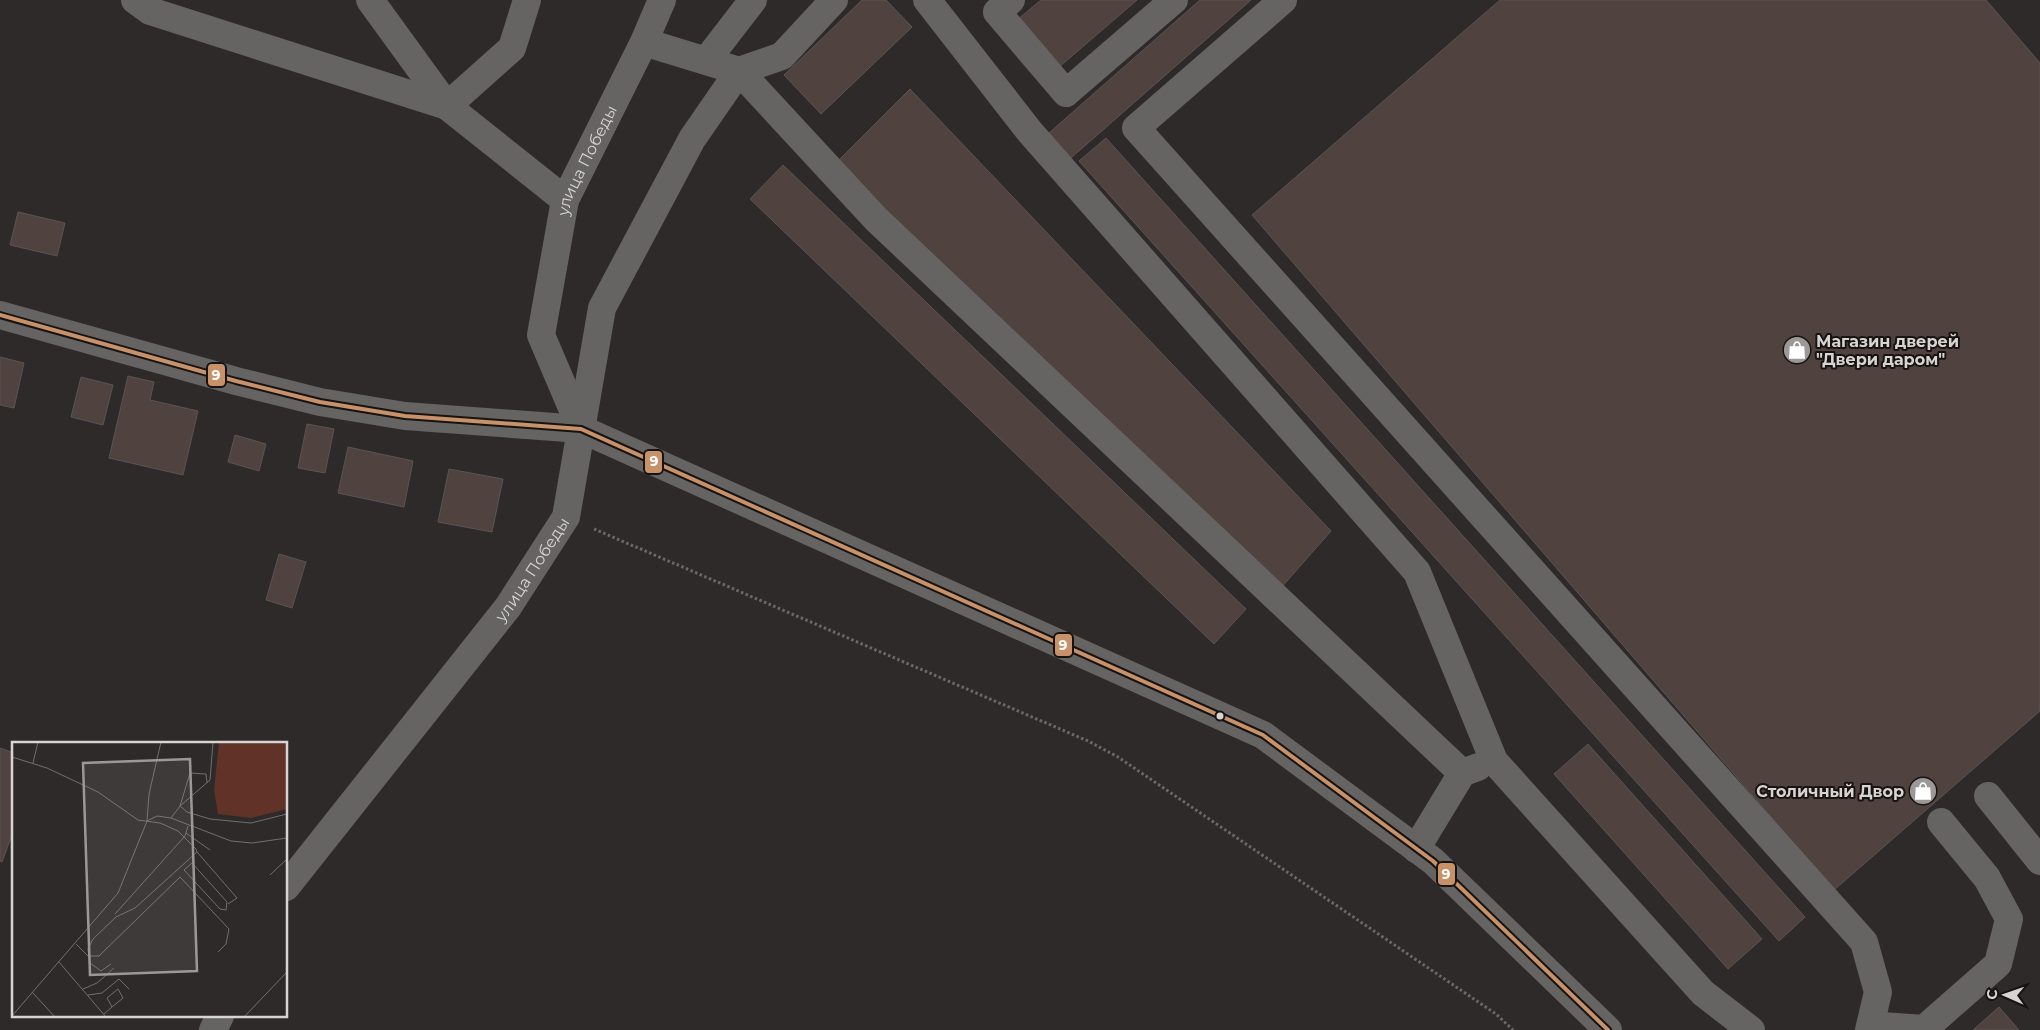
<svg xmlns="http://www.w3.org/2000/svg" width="2040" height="1030" font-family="Montserrat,sans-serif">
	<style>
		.building { fill: #50423f; stroke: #595555 }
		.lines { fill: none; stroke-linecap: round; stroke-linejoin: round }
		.path { stroke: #6a6969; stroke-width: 3; stroke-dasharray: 2.5 2.5; stroke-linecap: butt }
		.minor { stroke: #656463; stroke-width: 28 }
		.bus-1-casing { stroke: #161312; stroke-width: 8 }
		.bus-1 { stroke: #c7916a; stroke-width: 4 }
		.bus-dot { fill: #d8d4d2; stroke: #161312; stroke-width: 2 }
		.labels { text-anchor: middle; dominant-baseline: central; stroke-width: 4; stroke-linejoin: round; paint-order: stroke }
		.street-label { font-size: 16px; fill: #d8d4d2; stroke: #161312 }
		.poi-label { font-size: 16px; font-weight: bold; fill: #d8d4d2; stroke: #161312; text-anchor: start }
		.inset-road { fill: none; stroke: #726e6d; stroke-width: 1 }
		.view { fill: #9c9897; fill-opacity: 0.15; stroke: #9c9897; stroke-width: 2.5 }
		.inset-edge { fill: none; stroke: #d8d4d2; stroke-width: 2.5 }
		.line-badge { stroke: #161312; stroke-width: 2 }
		.badge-label { font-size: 14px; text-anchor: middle; font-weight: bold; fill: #fff }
	</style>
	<rect width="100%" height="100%" fill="#2e2a2a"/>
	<g class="building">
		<path d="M862,0H886L912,27L821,114L784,75Z"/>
		<path d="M1041,0H1137L1058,68L1017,20Z"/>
		<path d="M1200,0H1251L1071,158L1049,133Z"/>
		<path d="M1500,0H1986L2040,63V711L1834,890L1252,215Z"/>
		<path d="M910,89L1331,531L1280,589L835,164Z"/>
		<path d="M1106,138L1805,917L1779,941L1079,161Z"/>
		<path d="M783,165L1246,609L1214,644L750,199Z"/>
		<path d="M18,212L65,223L57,256L10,245Z"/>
		<path d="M0,357L24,363L14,408L0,405Z"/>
		<path d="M128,376L154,382L150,400L198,411L183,475L109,458Z"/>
		<path d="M81,377L113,385L103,425L71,417Z"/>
		<path d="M307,424L334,429L325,473L298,468Z"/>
		<path d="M235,435L266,444L259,471L228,462Z"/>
		<path d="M348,447L413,461L404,507L338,493Z"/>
		<path d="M449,469L503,479L492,532L438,522Z"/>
		<path d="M279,554L306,562L292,608L266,600Z"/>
		<path d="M1588,744L1762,939L1728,969L1554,774Z"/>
		<path d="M0,748L14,753L12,778H14V808L12,813H14V829L2,862L0,861Z"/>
		<path d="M1999,1007L2019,1030H1973Z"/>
	</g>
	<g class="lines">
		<path class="path" d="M594,529L1088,741L1118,757L1496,1014L1513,1030"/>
		<g class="minor">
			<path d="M135,0L150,11L447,106L565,200"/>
			<path d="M370,0L447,106"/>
			<path d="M927,0L1030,132L1417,572L1494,761L1703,993L1751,1030"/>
			<path d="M1011,0L997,12L1066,93L1174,0"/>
			<path d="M1283,0L1136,128L1864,942L1878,992L1869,1030"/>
			<path d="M644,42L739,71L876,219L1462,773"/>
			<path d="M706,61L753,0"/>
			<path d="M447,106L512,48L527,0"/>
			<path d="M0,315L236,381L320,402L405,416L581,429L1263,735L1433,861L1608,1030"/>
			<path id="s1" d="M581,429L541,335L565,200L644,42L662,0"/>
			<path d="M1988,796L2040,861"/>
			<path d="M1416,849L1462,773L1478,767"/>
			<path id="s2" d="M286,887L508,607L566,517L602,308L692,139L739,71L782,56L834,0"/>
			<path d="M213,1030L220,1016"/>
			<path d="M1878,1030L1882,1026L1924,1029L1998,964L2009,919L1987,878L1941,822"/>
		</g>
		<defs>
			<path id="bus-1" d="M0,315L236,381L320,402L405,416L581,429L1263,735L1433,861L1608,1030"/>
		</defs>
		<use href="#bus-1" class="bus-1-casing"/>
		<use href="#bus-1" class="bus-1"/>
	</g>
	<defs>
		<symbol id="shop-disc" viewBox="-11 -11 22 22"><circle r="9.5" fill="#9c9897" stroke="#161312"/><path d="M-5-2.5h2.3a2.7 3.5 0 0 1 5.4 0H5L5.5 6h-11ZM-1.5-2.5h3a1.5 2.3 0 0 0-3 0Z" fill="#fff"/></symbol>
	</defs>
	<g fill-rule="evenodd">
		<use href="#shop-disc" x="1781" y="334" width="32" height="32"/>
		<use href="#shop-disc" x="1907" y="775" width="32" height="32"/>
	</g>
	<circle class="bus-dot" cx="1220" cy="716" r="4.5"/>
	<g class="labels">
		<g class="street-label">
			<text stroke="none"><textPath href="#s1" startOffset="284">улица Победы</textPath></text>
			<text stroke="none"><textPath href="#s2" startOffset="402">улица Победы</textPath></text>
		</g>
		<g class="poi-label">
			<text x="1816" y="341">Магазин дверей<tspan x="1816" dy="18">"Двери даром"</tspan></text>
			<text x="1904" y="791" text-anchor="end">Столичный Двор</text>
		</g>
	</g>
	<g transform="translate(12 742)">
		<rect width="275" height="275" fill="#2e2a2a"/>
		<path d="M207,0H275V67L239,76L206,72L202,48Z" fill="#603228"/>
		<path class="inset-road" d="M0,15L35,26L86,50L126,78L148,81L166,89L184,107L185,110L123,166L104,175L81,197L76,207L78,221L89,229L99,222M21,21L26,0M168,64L175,70L198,77L239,81L275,72M168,64L198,38L201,0M159,76L168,64L178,31L194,32L195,41M135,79L145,74L159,76L219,99L240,101L275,96M174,91L198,108M185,110L225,156L216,162M180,121L215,160L214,168L208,167L172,128ZM258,133L275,117M103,172L173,94L176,84M64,202L76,214H87L168,135L217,187L214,202L206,210M47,220L94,275M71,247L85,241L102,226M20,250L43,275M76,253L90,251L107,237L117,247M92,272L100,265L111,256L106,247L95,256L100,265M0,274L106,151L135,79L137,52L149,0M232,275L275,230"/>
		<path class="view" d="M178,17L185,229L78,233L71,21Z"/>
		<rect width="275" height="275" class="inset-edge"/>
	</g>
	<g class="line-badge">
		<rect x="207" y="363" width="19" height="24" rx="5" fill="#c7916a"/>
		<rect x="644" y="450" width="19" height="24" rx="5" fill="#c7916a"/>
		<rect x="1054" y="633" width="19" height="24" rx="5" fill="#c7916a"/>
		<rect x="1437" y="862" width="19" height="24" rx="5" fill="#c7916a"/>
	</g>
	<g class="badge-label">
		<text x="216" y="380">9</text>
		<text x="654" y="466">9</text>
		<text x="1063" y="650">9</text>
		<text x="1446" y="879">9</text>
	</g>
	<g transform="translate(2005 995) rotate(272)" stroke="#161312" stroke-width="4" paint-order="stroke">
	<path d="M0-4L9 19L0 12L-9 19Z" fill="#d8d4d2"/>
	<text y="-8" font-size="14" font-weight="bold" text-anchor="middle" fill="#d8d4d2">С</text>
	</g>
</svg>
